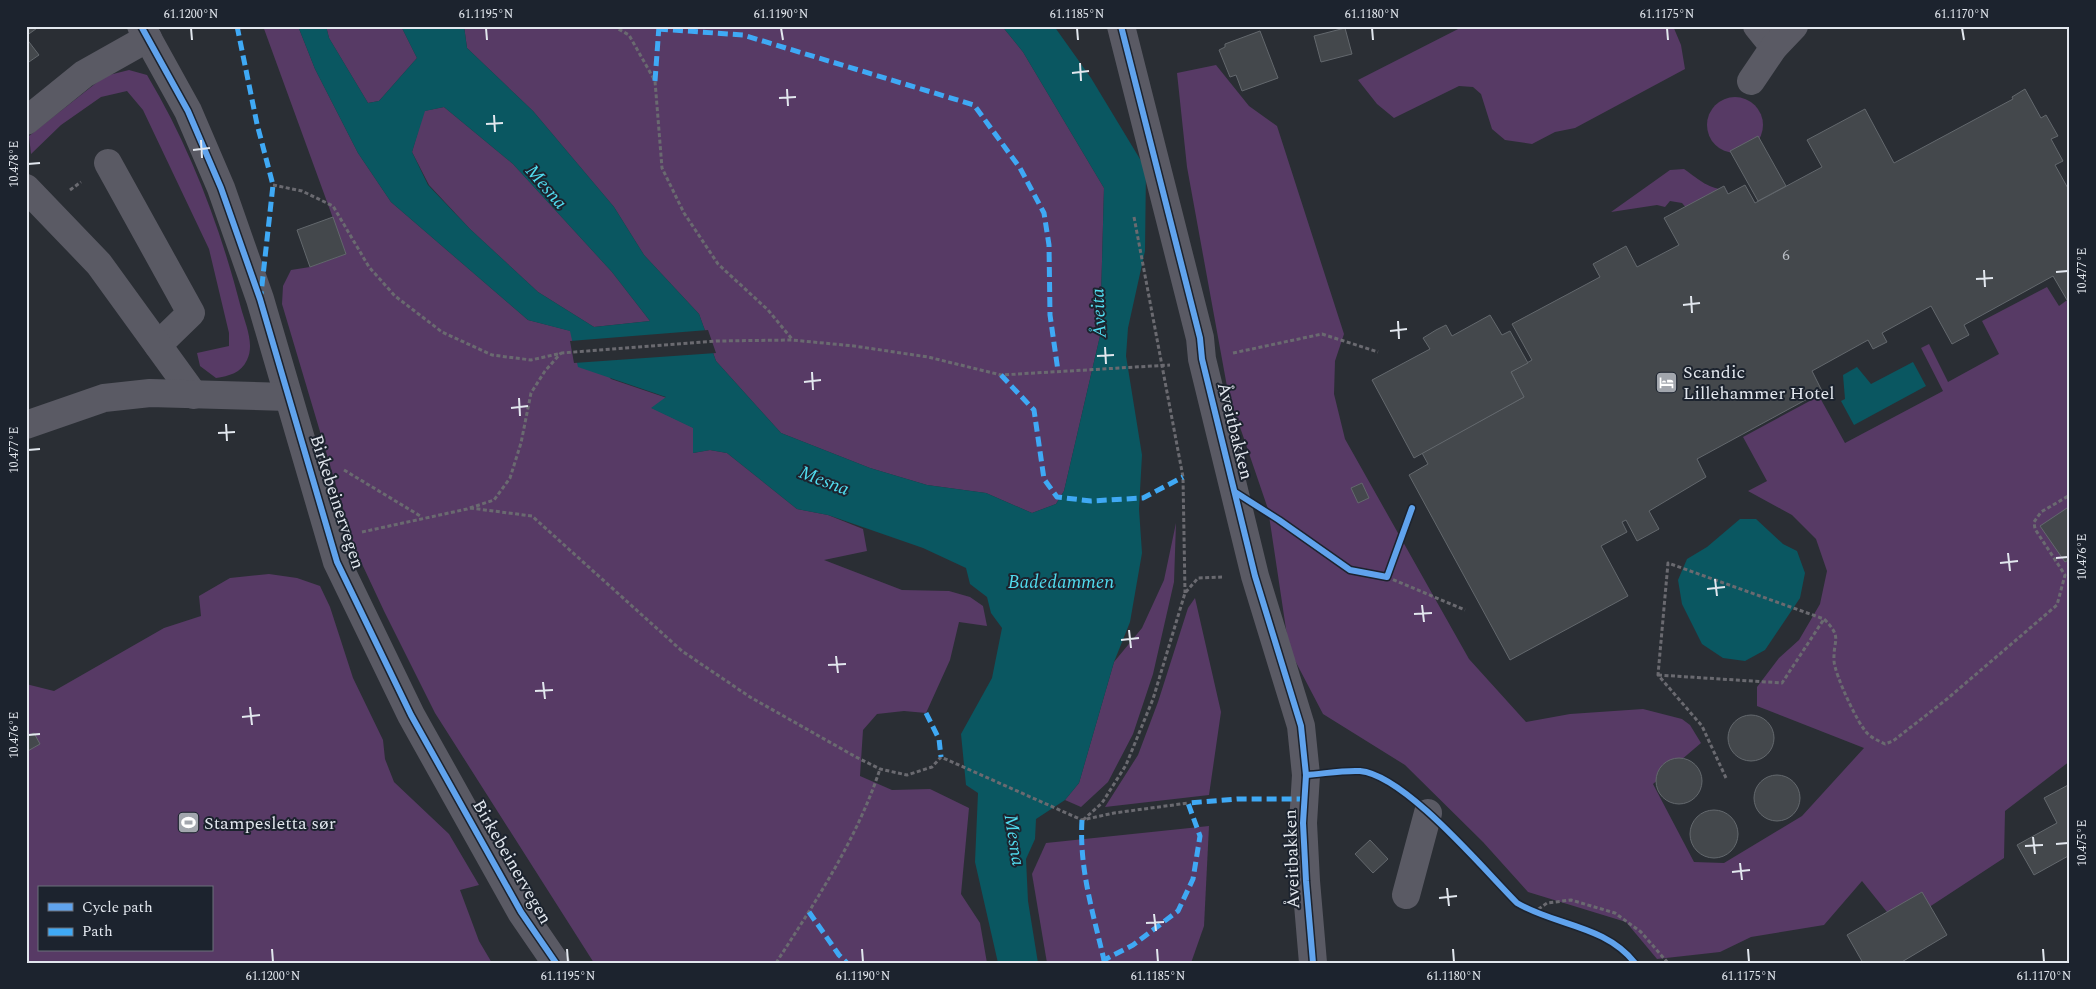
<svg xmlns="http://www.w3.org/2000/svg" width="2096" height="989" font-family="Spectral,serif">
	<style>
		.green { fill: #573a65; fill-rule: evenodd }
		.water { fill: #0a5761; fill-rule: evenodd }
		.pier { fill: #2a2e34 }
		.building { fill: #44484c; stroke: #63686d }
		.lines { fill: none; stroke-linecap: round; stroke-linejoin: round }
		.path { stroke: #6a6a70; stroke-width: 3; stroke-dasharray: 4 2.5; stroke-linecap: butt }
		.minor { stroke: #5a5a64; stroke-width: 28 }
		.quiet { stroke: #3fa9f5; stroke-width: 5; stroke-dasharray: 10 5; stroke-linecap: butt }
		.cycleway-casing { stroke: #1c232e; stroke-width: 9 }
		.cycleway { stroke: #60a3ed; stroke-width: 6 }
		.ticks { fill: none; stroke: #e2e7ee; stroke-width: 2 }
		.labels { text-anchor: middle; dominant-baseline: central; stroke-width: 4; stroke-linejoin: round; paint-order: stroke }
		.number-label { font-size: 15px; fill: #babfc6 }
		.poi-label { font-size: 18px; fill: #e2e7ee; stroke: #1c232e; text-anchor: start }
		.street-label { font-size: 18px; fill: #e2e7ee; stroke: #1c232e }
		.water-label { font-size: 19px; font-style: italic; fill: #51dcef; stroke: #1c232e }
		.neatline { fill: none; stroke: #e2e7ee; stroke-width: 2 }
		.ticks-label { font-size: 12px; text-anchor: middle; fill: #e2e7ee }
	</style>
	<rect width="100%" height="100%" fill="#2a2e34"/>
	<g class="green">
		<path d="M263,26H298L315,69L358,153L391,202L528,320L571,331L611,379L667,398L652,408L694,428L693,453L710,450L727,453L797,509L828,515L863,529L867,551L824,560L902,590L949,591L970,597L983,606L987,626L959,622L950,660L926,713L904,711L877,714L863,730L860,776L892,790L930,789L969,808L961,894L980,923L987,963H594L435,713L384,611L355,549L282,304L283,286L291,270L310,267L346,254Z"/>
		<path d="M326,26H401L417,58L379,101L368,103L329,38Z"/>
		<path d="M464,26H1002L1023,52L1104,188L1100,336L1064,491L1056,504L1032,513L986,493L927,485L870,468L781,433L716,361L699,314L644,255L614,207L533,111L467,48Z"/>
		<path d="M1464,26H1673L1681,45L1685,69L1575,128L1555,132L1532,144L1505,140L1492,129L1481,94L1473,87L1459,86L1394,118L1377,104L1358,80Z"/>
		<path d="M1216,65L1249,106L1277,126L1344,334L1335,361L1334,394L1345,439L1469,659L1526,722L1570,714L1643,709L1682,719L1690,725L1701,743L1653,784L1694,862L1724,863L1802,816L1864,748L1757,706V687L1779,658L1799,640L1820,604L1827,571L1816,539L1792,515L1748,491L1767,481L1743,437L1819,396L1845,443L1943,391L1921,348L1929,344L1948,382L1999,354L1982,321L2047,287L2059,306L2070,298V761L2005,811L2004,858L1914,917H1891L1862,881L1824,925L1751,937L1720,952L1657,959L1626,922L1528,892L1483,842L1405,765L1323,714L1289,649L1268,509L1228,392L1187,167L1177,73Z"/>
		<path d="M129,70L147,75C190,147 220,226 241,308C245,323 255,344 247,360C241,373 229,376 216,378L200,366L197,353L229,346V333L209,249L143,110L127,91L101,97L61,125L31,154L29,136L105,76Z"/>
		<circle cx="1735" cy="125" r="28"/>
		<path d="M444,107L513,164L612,272L650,321L594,327L538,292L470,229L429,185L412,152L424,111Z"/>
		<path d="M1684,169C1702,182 1706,187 1728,191L1690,212L1682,203L1670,201L1665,207L1657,205L1611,212L1670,170Z"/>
		<path d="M1176,523L1174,582L1153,674L1133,734L1108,782L1081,807L1065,800L1079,783L1114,662L1142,628L1164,580Z"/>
		<path d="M269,574L297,578L320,586L330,607L353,678L383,740L385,759L394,782L449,834L479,885L460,890L479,941L492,963H26V684L54,691L164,628L201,616L199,596L230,578ZM39,888H211V950H39Z"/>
		<path d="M1195,598L1221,712L1209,795L1105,807L1138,755L1158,702L1188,608Z"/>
		<path d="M1209,826L1204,926L1191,963H1047L1032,874L1046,843Z"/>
	</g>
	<g class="water">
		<path d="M298,26H326L329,38L368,103L379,101L417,58L401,26H464L467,48L533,111L614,207L644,255L699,314L716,361L781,433L870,468L927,485L986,493L1032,513L1056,504L1064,491L1100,336L1104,188L1023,52L1002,26H1054L1091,78L1146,169L1145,251L1128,328L1126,356L1142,455L1139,509L1142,553L1130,622L1114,662L1079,783L1065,800L1036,819L1035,839L1026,859L1028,901L1038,963H998L975,862L978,793L966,785L961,734L992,678L1002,628L991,613L987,597L970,584L966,568L923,548L828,515L797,509L727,453L710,450L693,453V428L651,408L666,397L578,367L570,331L528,320L391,202L358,153L315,69ZM444,107L513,164L612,272L650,321L594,327L538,292L470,229L428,185L412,152L425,111Z"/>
		<path d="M1913,362L1926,386L1854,425L1841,401L1845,399L1843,375L1857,367L1871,384Z"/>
		<path d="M1740,519H1756L1783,544L1797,551L1805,573L1800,598L1765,650L1745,661L1723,658L1702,644L1682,604L1678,580L1687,559L1707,547Z"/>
	</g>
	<path class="pier" d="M708,330L716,353L574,363L570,341Z"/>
	<g class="building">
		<path d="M26,26H40L26,36Z"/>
		<path d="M1345,28L1352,54L1321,62L1314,36Z"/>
		<path d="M1260,31L1278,78L1242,91L1236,75L1230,77L1219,50L1225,47V44Z"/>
		<path d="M26,38L39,55L26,64Z"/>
		<path d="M2025,89L2041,118L2046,115L2058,136L2051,139L2063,161L2055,165L2070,192V298L2067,300L2053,276L1964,325L1969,335L1952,344L1931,306L1882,333L1887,342L1873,349L1868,340L1812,371L1822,391L1697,459L1706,477L1649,511L1659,529L1637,541L1626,520L1622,522L1627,532L1601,546L1628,596L1510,660L1409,475L1428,464L1422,453L1524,397L1511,372L1532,360L1512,324L1600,277L1593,264L1626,246L1637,267L1679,245L1664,218L1724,186L1728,194L1745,185L1755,203L1822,167L1807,140L1865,109L1894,163L2013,99L2012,97Z"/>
		<path d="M1758,136L1786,186L1758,201L1730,151Z"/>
		<path d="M333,217L346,254L310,267L297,230Z"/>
		<path d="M1490,315L1502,335L1510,331L1528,363L1511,372L1524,397L1414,458L1372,380L1430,349L1423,338L1436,330L1446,325L1452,336Z"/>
		<path d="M1362,483L1369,498L1358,503L1351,488Z"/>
		<path d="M2070,506V559L2065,562L2040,526Z"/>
		<circle cx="1751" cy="738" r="23"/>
		<path d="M34,733L40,744L26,752V737Z"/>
		<circle cx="1679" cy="781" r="23"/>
		<circle cx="1777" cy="798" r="23"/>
		<path d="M2070,784V855L2034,875L2017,845L2057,823L2044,798Z"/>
		<circle cx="1714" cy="834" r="24"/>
		<path d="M1370,840L1388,859L1373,873L1355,854Z"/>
		<path d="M1922,892L1947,935L1900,963H1863L1847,935Z"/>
	</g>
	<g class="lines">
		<g class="path">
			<path d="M613,26L629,35L655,81L662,168L684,213L718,264L768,310L792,339"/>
			<path d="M273,185L302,191L333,206L369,267L395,296L442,332L492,355L531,360L562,353L717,341L792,340L854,346L928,357L1001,375L1170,365"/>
			<path d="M70,190L81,182"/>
			<path d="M1134,217L1183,477L1185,593"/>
			<path d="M1233,353L1322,334L1378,352"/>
			<path d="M344,470L422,517"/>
			<path d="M470,508L532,516L682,651L750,697L856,757L880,769L907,775L932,767L941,757L1082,820L1114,813L1188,803"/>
			<path d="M362,532L467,509L494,500L510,478L521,443L531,393L545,371L561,353"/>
			<path d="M1387,577L1465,610"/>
			<path d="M1658,675L1782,683L1824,619"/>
			<path d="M1726,778L1702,726L1658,675L1668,563L1824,619C1843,638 1833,639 1834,661C1835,675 1858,725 1868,734C1872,738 1879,741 1885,744L1893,741L1947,699L2057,605L2065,575L2035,529L2034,522L2041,512L2070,495"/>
			<path d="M1083,820L1102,803L1126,765L1153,699L1185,593L1198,578L1222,577"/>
			<path d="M1533,913L1547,903L1571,900L1615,913L1641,932L1668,963"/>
			<path d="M776,963C816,901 857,839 880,769"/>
		</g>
		<g class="minor">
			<path d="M141,26L188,111L221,188L260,299L337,562L411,715L521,912L556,963"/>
			<path d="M1121,26L1200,338L1202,359L1255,576L1301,726L1306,775L1303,823L1306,881L1313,963"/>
			<path d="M1757,26L1774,47"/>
			<path d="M1751,81L1774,47L1794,26"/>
			<path d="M26,121L84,74L148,38"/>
			<path d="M108,163L191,313L158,345"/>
			<path d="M26,188L99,264L194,395"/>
			<path d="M26,425L104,398L150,393L288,397"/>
			<path d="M1406,895L1428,813"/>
		</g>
		<g class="quiet">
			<path d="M237,26L257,124L273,185L261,294"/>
			<path d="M658,29L743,35L974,105L1020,168L1044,213L1049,245L1050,315L1058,371"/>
			<path d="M655,81L659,26"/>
			<path d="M1001,375L1034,410L1044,479L1057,497L1091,501L1143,498L1183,477"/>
			<path d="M926,713L939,739L941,757"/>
			<path d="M1082,820C1079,868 1093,913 1104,960"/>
			<path d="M809,912L839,955L847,963"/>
			<path d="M1105,963L1104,960L1133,945L1178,911L1193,879L1200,836L1188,803L1237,799H1304"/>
		</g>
		<defs>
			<g id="cycleway">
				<path d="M141,26L188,111L221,188L260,299L337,562L411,715L521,912L556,963"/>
				<path d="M1121,26L1200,338L1202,359L1255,576L1301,726L1306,775L1303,823L1306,881L1313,963"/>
				<path d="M1235,492L1279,520L1350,570L1387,577L1412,508"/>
				<path d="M1306,775C1323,774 1342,770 1360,771C1405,775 1484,870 1517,903C1556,926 1605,925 1635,963"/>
			</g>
		</defs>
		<use href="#cycleway" class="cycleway-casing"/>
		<use href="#cycleway" class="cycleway"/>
	</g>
	<path class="ticks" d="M191,28L192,40M486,28L487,40M781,28L783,40M1077,28L1078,40M1372,28L1373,40M1667,28L1668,40M1962,28L1964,40M1080,63L1081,81M1072,73L1089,71M787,89L788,106M779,98L796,97M494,115L495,132M486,124L503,123M201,140L202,158M193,150L210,148M28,164L40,163M1984,270L1985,287M2056,272L2068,271M1976,279L1993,278M1691,296L1692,313M1683,305L1700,303M1398,321L1399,339M1390,331L1407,329M1105,347L1106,364M1097,356L1114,355M812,372L813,390M804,382L821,380M519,398L520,416M511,408L528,406M226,424L227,441M218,433L235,432M28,450L40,449M2008,553L2010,571M2056,558L2068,557M2000,563L2018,561M1715,579L1717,596M1707,589L1725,587M1422,605L1424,622M1414,614L1432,613M1129,630L1131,648M1121,640L1139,638M836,656L838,673M828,665L846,664M543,682L545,699M535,691L553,690M250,707L252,725M242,717L260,715M28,735L40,734M2033,837L2035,854M2056,844L2068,843M2025,846L2043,845M1740,863L1742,880M1732,872L1750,870M1447,888L1449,906M1439,898L1457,896M1154,914L1156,931M1146,923L1164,922M272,949L273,962M567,949L568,962M862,949L863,962M1157,949L1158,962M1453,949L1454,962M1748,949L1749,962M2043,949L2044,962"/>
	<defs>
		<symbol id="hotel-square" viewBox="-11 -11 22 22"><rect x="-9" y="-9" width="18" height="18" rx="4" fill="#a2a6ad" stroke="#1c232e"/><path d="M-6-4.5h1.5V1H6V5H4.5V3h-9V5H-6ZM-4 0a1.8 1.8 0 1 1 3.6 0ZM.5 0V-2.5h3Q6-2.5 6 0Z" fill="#fff"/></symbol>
		<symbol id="stadium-square" viewBox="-11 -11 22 22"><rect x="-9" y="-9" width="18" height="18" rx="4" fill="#a2a6ad" stroke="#1c232e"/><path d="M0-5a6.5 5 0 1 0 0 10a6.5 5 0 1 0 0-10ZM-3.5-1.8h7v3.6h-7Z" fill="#fff"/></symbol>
	</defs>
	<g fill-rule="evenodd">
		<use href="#hotel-square" x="1654" y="370" width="25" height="25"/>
		<use href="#stadium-square" x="176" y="810" width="25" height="25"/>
	</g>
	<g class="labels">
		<g class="number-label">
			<text x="1786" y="255">6</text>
		</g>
		<g class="poi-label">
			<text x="1683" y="372">Scandic<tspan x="1683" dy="21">Lillehammer Hotel</tspan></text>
			<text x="204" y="823">Stampesletta sør</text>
		</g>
		<g class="street-label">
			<text transform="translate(1235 431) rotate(76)">Åveitbakken</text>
			<text transform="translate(337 502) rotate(72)">Birkebeinervegen</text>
			<text transform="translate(1292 859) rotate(-92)">Åveitbakken</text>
			<text transform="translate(512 862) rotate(60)">Birkebeinervegen</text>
		</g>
		<g class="water-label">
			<text transform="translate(546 187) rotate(49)">Mesna</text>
			<text transform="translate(1099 313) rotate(-93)">Åveita</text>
			<text transform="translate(824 481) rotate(21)">Mesna</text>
			<text x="1061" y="582">Badedammen</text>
			<text transform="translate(1014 840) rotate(81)">Mesna</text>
		</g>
	</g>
	<rect width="2096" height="989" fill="none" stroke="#1c232e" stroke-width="55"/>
	<rect x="38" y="886" width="175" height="65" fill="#1c232e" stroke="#6b717b"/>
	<rect x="48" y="903" width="25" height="8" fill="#60a3ed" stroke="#6b717b"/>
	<text x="82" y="912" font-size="15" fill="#e2e7ee">Cycle path</text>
	<rect x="48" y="928" width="25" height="8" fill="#3fa9f5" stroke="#6b717b"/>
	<text x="82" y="936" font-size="15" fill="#e2e7ee">Path</text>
	<rect x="28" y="28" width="2040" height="934" class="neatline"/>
	<g class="ticks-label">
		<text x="191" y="18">61.1200°N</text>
		<text x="486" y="18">61.1195°N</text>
		<text x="781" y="18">61.1190°N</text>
		<text x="1077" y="18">61.1185°N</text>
		<text x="1372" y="18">61.1180°N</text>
		<text x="1667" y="18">61.1175°N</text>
		<text x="1962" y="18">61.1170°N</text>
		<text transform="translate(14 164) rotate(-90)" y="4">10.478°E</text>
		<text transform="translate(2082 271) rotate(-90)" y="4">10.477°E</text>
		<text transform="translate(14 450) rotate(-90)" y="4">10.477°E</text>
		<text transform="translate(2082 557) rotate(-90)" y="4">10.476°E</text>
		<text transform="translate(14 735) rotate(-90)" y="4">10.476°E</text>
		<text transform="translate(2082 843) rotate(-90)" y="4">10.475°E</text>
		<text x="273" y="980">61.1200°N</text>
		<text x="568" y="980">61.1195°N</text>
		<text x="863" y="980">61.1190°N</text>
		<text x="1158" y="980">61.1185°N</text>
		<text x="1454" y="980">61.1180°N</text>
		<text x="1749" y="980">61.1175°N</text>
		<text x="2044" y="980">61.1170°N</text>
	</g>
</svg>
